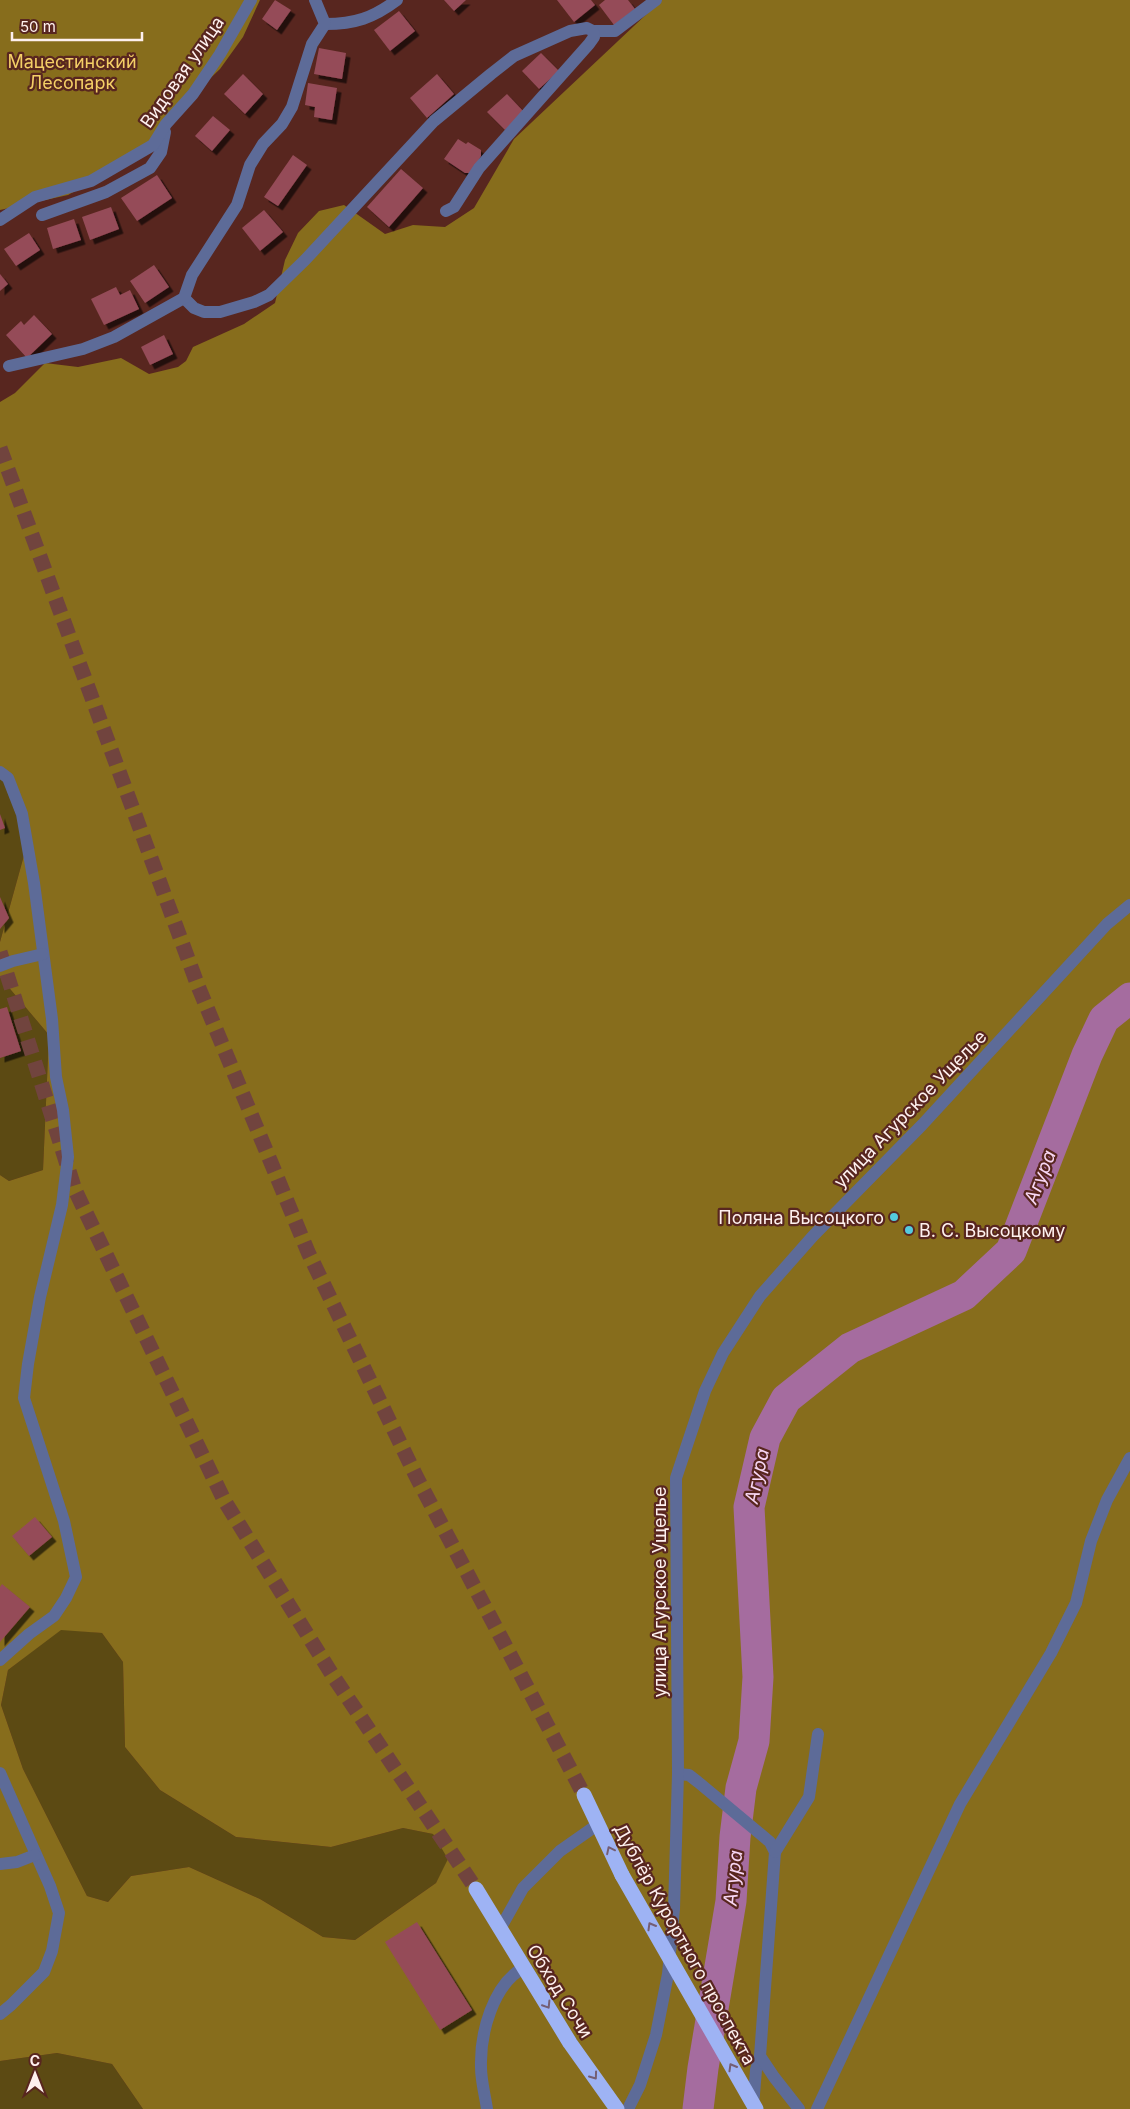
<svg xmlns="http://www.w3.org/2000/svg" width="1130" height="2109" font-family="Inter,sans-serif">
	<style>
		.green { fill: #5c4a13 }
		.forest { fill: #876d1c; fill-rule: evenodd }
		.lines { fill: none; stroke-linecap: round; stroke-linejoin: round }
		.river { stroke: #a56c9f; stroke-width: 31 }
		.building { fill: #954b58; filter: url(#shadow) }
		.highway-tunnel { stroke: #71443e; stroke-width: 15; stroke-dasharray: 15 8; stroke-linecap: butt }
		.minor { stroke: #5d6b98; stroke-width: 12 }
		.highway { stroke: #9eb3f4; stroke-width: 15 }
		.highway-bridge { stroke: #9eb3f4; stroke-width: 15 }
		.oneway { stroke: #745e74 }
		.poi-dot { fill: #54cade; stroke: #58261f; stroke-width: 2 }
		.labels { text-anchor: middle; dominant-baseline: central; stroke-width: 4.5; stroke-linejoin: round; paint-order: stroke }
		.park-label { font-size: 18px; fill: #f4cf66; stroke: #58261f }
		.street-label { font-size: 18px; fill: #fef0ee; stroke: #58261f }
		.poi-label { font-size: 18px; fill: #fef0ee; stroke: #58261f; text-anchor: end }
		.water-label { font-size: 19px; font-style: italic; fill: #f8d7f4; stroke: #58261f }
	</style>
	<defs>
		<filter id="shadow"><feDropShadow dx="4.5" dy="4.5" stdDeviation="0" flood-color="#0009"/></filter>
	</defs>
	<rect width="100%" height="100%" fill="#58261f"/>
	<g class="green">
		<path d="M0,772L28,841L0,942Z"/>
		<path d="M0,977L49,1035L43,1170L9,1181L0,1175Z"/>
		<path d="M61,1629L102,1633L123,1662L125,1747L160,1790L236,1837L331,1847L403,1828L433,1834L449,1859L436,1883L355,1940L323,1937L260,1899L189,1867L131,1876L108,1902L87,1896L23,1769L1,1705L8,1670Z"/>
		<path d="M57,2053L112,2064L143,2109H0V2061Z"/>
	</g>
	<g class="forest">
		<path d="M0,0H260L243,37L220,69L197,91L154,147L68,195L0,210Z"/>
		<path d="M651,0H1130V2109H143L112,2064L57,2053L0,2061V1175L9,1181L43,1170L49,1035L0,977V942L28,841L0,772V402L15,393L45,363L78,367L121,358L149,374L178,367L186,361L193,347L244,324L275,303L285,260L298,233L319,211L344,205L385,234L413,225L445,227L474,208L514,139L652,9ZM61,1630L102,1633L123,1662L125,1747L160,1790L236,1837L331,1847L403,1828L433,1834L448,1859L436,1883L355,1940L323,1937L260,1899L189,1867L131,1876L108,1902L87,1896L23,1769L1,1705L8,1670Z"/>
	</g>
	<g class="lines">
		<path class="river" d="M698,2109L703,2068L731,1901L735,1837L741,1788L754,1741L758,1677L749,1507L765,1438L786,1399L850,1348L964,1295L1011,1251L1087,1055L1104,1019L1130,998"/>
	</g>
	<g class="building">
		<path d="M275,0L291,10L277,30L262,19Z"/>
		<path d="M444,0H466L454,11Z"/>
		<path d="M557,0H591L595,5L574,22Z"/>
		<path d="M605,0H628L635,9L614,25L599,5Z"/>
		<path d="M399,11L415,31L390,51L374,30Z"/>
		<path d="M319,48L346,53L342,79L314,74Z"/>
		<path d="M541,53L559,71L539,89L522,71Z"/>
		<path d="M243,74L263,94L245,114L224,94Z"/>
		<path d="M437,74L454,94L427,118L410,98Z"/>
		<path d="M308,83L337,88L332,120L314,117L315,107L305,105Z"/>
		<path d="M507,94L524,112L505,130L487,112Z"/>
		<path d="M213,116L230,130L212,151L195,136Z"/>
		<path d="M458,139L466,144L468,142L481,150V156L471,173H465L444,159Z"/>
		<path d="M293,155L307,165L278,206L264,197Z"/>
		<path d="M401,169L423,188L389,227L367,207Z"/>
		<path d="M157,175L172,198L137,221L121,198Z"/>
		<path d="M111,207L119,229L90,240L82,217Z"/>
		<path d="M264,210L283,232L260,251L242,228Z"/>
		<path d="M74,219L81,240L53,249L47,228Z"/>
		<path d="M29,233L40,250L16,266L4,249Z"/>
		<path d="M154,265L169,287L145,303L130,281Z"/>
		<path d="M0,274L8,284L0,291Z"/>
		<path d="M116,287L120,295L130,290L139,309L104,325L91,299Z"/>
		<path d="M34,315L52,334L27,358L6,335L21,321L24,325Z"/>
		<path d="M164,335L173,354L150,365L141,347Z"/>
		<path d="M0,814L5,828L0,830Z"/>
		<path d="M0,897L9,918L0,929Z"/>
		<path d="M7,1007L21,1051L0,1058V1009Z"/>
		<path d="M35,1517L52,1537L29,1556L12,1536Z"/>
		<path d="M2,1584L30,1607L0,1642V1587Z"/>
		<path d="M417,1922L472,2010L440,2030L385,1942Z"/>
	</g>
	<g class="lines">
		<g class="highway-tunnel">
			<path d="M0,448L198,986L308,1252L416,1476L584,1795"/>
			<path d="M0,952L75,1190L224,1500L333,1676L476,1889"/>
		</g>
		<g class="minor">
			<path d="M325,24C355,24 373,18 397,0"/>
			<path d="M593,31H615L656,0"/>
			<path d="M42,215L106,192L150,168L161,152L165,132"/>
			<path d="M0,220L35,197L91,181L153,145L166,124L193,94L220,54L251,0"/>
			<path d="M184,298L194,308L204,312H220L254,302L269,295L305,260L434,121L491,74L514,56L570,31L587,28L593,31L594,37L589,44L479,168L454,207L446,211"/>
			<path d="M9,366L83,349L114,337L184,298L192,275L237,205L250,165L263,144L282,124L292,107L312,44L325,24L315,0"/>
			<path d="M0,772L8,778L22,814L34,883L52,1019L56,1077L63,1110L68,1157L62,1205L40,1297L28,1364L24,1398L64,1521L76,1577L66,1598L54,1616L29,1634L0,1660"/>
			<path d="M0,966L13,961L43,954"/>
			<path d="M0,1773L50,1886L59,1913L52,1951L44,1972L11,2005L0,2014"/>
			<path d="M678,1774L689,1775L698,1782L770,1842L775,1852L760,2056L756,2070L753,2106"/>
			<path d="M775,1852L809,1797L818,1734"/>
			<path d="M0,1864L17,1862L35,1855"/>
			<path d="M500,1929L523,1888L560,1851L597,1825"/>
			<path d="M760,2056L774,2077L799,2109"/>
			<path d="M487,2109C485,2095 481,2081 481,2067C480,2033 493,1985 523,1968"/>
			<path d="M628,2109L640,2085L656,2035L668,1974L674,1909L678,1774L676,1478L705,1391L723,1353L760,1296L813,1236L922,1125L1107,924L1130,905"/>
			<path d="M817,2109L960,1804L1051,1653L1076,1603L1091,1541L1107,1500L1130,1458"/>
		</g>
		<g class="highway">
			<path d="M584,1795L622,1875"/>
			<path d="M476,1889L570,2043L617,2109"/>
		</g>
		<path class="highway-bridge" d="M622,1875L756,2109"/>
	</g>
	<defs><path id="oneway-chevron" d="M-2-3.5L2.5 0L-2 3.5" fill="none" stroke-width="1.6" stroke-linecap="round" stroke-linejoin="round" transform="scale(1.25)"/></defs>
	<g class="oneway">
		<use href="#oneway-chevron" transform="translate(610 1850) rotate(-116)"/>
		<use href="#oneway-chevron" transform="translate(651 1926) rotate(-120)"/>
		<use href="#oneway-chevron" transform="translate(547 2005) rotate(58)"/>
		<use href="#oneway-chevron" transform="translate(732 2067) rotate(-120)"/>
		<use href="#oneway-chevron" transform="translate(594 2076) rotate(54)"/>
	</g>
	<g class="poi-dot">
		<circle cx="894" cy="1217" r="5"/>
		<circle cx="909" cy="1230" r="5"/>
	</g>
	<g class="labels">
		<g class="park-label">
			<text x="72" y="61">Мацестинский<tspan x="72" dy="21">Лесопарк</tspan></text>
		</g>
		<g class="street-label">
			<text transform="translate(182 72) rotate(-55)">Видовая улица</text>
			<text transform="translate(910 1109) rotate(-46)">улица Агурское Ущелье</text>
			<text transform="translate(659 1592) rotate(-90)">улица Агурское Ущелье</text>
			<text transform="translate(685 1944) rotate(61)">Дублёр Курортного проспекта</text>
			<text transform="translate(560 1991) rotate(58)">Обход Сочи</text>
		</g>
		<g class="poi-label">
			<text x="884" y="1217">Поляна Высоцкого</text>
			<text x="919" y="1230" text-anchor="start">В. С. Высоцкому</text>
		</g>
		<g class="water-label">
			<text transform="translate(1040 1177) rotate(-69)">Агура</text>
			<text transform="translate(757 1476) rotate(-78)">Агура</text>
			<text transform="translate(733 1878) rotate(-84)">Агура</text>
		</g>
	</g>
	<g transform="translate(35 2074)" stroke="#58261f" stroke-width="4" paint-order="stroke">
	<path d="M0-4L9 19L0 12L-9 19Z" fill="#fef0ee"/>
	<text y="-8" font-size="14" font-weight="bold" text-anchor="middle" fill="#fef0ee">С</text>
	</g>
	<path d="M12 32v8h130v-8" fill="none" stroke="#fef0ee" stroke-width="2.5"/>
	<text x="20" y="32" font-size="15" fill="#fef0ee" stroke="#58261f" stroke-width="4" paint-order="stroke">50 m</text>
</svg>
